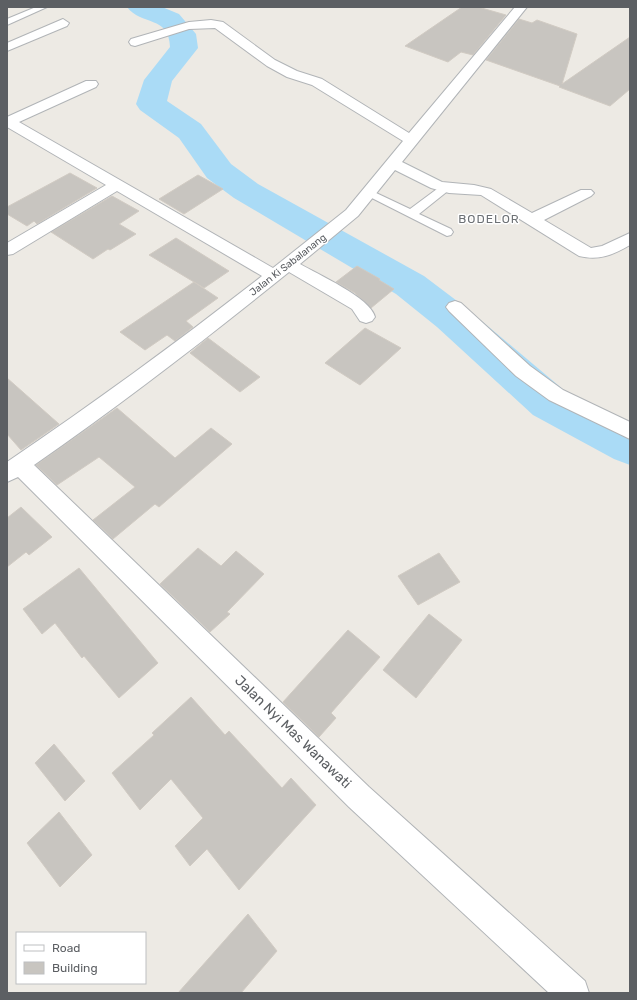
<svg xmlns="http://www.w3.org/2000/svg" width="637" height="1000" font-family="Rubik,sans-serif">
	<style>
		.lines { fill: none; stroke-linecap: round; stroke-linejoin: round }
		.river { fill: #aadbf6; fill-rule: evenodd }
		.building { fill: #c8c5c0; stroke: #d1cbc3 }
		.lane-casing { stroke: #b1b4b7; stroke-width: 2 }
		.street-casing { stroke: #b1b4b7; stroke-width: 2 }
		.lane { fill: #fff; fill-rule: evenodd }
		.street { fill: #fff; fill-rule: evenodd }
		.labels { text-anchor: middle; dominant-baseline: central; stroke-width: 3; stroke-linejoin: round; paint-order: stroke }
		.far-street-label { font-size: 10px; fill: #5c5f63; stroke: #fff }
		.far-quarter-label { font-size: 12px; letter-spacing: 1px; fill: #6d7175; stroke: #fff }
		.near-street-label { font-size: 14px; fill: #5c5f63; stroke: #fff }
	</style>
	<rect width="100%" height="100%" fill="#edeae4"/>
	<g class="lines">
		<path class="river" d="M127,7H162L179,14L196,34L198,48L172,81L167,101L201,124L231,164L258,184L424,276L465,307L565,391L630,424V465L614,459L533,415L437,327L396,294L234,198L207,178L179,138L140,110L136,104L144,80L170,47C169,15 141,26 127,7Z"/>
	</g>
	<g class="building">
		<path d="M462,7H478L506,15L473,55L461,52L448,62L405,46Z"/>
		<path d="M519,19L532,23L537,20L577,34L562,84L630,37V89L610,106L559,87L560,86L486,60Z"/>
		<path d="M70,173L97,188L37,224L34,221L27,226L7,214V207Z"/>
		<path d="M198,175L223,189L184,214L159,199Z"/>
		<path d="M112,196L139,211L119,224L136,234L110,250L108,249L93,259L51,232Z"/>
		<path d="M176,238L229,271L204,288L149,255Z"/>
		<path d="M357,266L380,279L379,280L394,289L371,308L355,293L336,282Z"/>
		<path d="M194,282L218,298L186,321L193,327L175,341L167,335L145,350L120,332Z"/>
		<path d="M365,328L401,348L360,385L325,363Z"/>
		<path d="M208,338L260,377L240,392L190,353Z"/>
		<path d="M7,378L59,424L21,450L7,434Z"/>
		<path d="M117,408L175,458L211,428L232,444L159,507L155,504L113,539L93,520L135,487L99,457L57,485L36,465Z"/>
		<path d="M21,507L52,537L29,555L26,552L7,567V518Z"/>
		<path d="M198,548L221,566L236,551L264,574L227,612L230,614L210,632L160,584Z"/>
		<path d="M439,553L460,582L418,605L398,576Z"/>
		<path d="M79,568L158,663L119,698L84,656L82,658L55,623L42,634L23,609Z"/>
		<path d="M429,614L462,640L416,698L383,670Z"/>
		<path d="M348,630L380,657L331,713L336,718L319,737L283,702Z"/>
		<path d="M191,697L225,735L229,731L282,788L291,778L316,805L239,890L207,849L190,866L175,846L203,818L171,779L140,810L112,773L154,735L152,733Z"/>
		<path d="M54,744L85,781L65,801L35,763Z"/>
		<path d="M59,812L92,855L60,887L27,843Z"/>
		<path d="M248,914L277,951L241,993H178Z"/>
	</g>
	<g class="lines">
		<defs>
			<g id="lane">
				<path d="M36,7H47L7,25V19Z"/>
				<path d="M445,185L451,188L449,190L419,214L451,229L453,232L451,235L447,236L364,194L366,192H374L410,209L441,186Z"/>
			</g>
			<g id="street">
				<path d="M515,7H527L402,162L442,182L474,185L491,189L532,213L581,190H591L594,193L591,196L544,220L591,248L602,246L630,233V245C613,255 599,261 579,256L481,195L449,193L431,188L395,170L358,216L300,264C317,274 371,298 375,317L372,321L366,323L360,321L352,309L289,272C206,339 122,404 34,465L369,787L585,981L589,993H549L349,807L18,477L7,482V462C94,403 179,341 262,276L117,191L13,254L7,255V243L106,185L7,127V117L86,81H96L98,84L96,87L19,122L273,268L346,210L403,141L312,85L287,77L267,66L215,28L189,29L135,46L131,45L129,42L131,39L189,22L211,20L223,22L275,60L297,71L322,79L409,133Z"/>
				<path d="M63,19L69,23L67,26L7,51V43Z"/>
				<path d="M455,301L461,303L530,366L563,390L630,422V439L549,400L516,376L449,311L446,307L449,303Z"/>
			</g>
		</defs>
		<use href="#lane" class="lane-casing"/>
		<use href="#street" class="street-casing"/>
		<use href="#lane" class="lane"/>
		<use href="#street" class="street"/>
	</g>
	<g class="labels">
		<g class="far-street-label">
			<text transform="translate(288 265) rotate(-38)">Jalan Ki Sabalanang</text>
		</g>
		<g class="far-quarter-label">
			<text x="489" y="219">BODELOR</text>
		</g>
		<g class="near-street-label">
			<text transform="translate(293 732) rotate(44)">Jalan Nyi Mas Wanawati</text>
		</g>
	</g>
	<rect width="637" height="1000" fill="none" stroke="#5c5f63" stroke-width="16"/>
	<rect x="16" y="932" width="130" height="52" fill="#ffffff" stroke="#bebfc1"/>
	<rect x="24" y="945" width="20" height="6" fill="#ffffff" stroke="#bebfc1"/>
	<text x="52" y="952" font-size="12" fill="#5c5f63">Road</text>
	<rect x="24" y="962" width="20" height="12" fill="#c8c5c0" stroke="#bebfc1"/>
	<text x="52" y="972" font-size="12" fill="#5c5f63">Building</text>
</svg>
